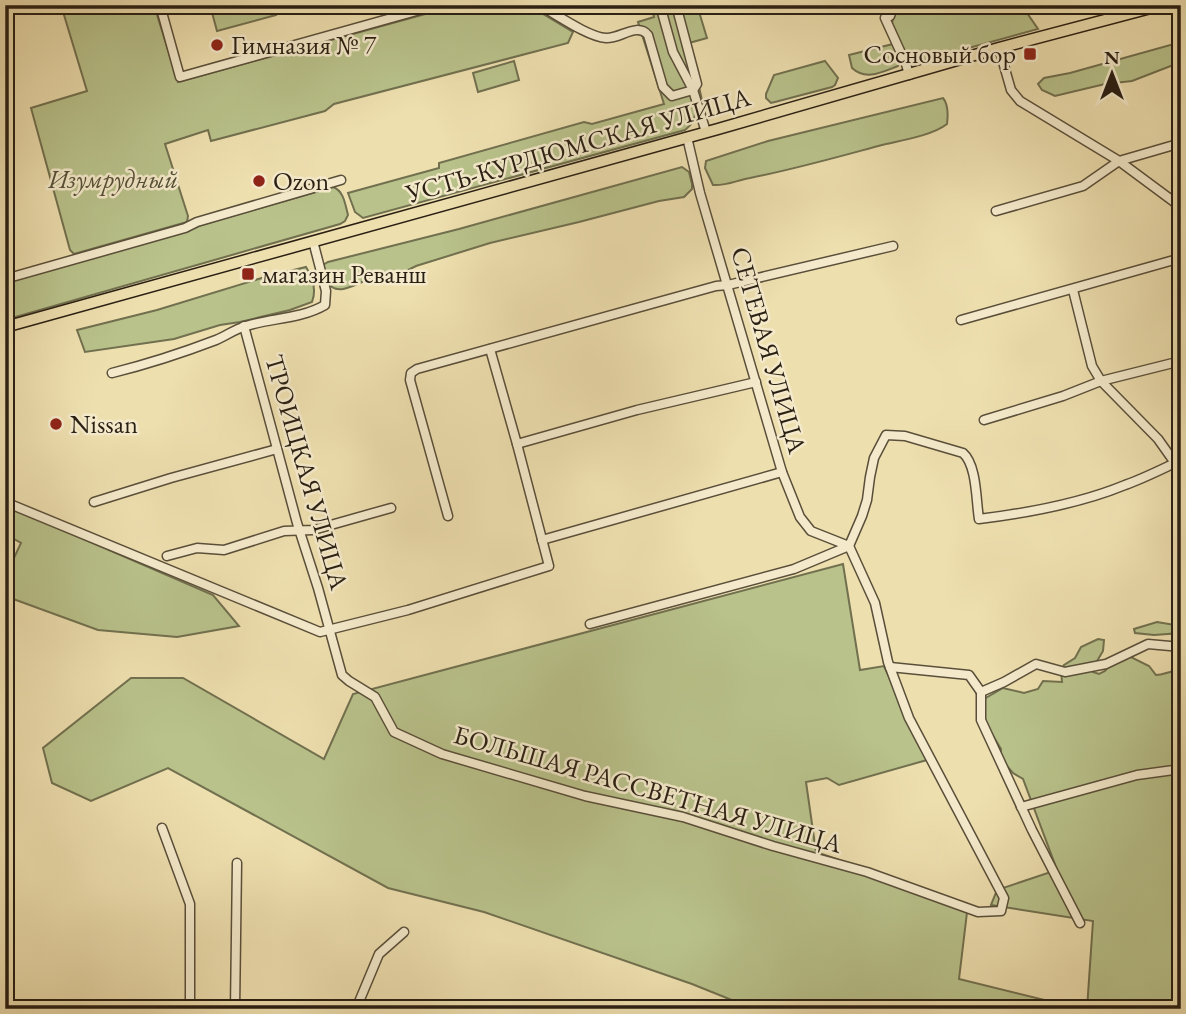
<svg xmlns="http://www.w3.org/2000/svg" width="1186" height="1014" font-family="'EB Garamond',serif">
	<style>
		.green { fill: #b9c28b; stroke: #71704f; stroke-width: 2 }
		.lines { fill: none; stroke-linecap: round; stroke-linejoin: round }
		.minor-casing { stroke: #5a4f3a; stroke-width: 11 }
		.major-casing { stroke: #291f13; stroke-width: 13 }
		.minor { stroke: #f4eacb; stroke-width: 8 }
		.major { stroke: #eedfaf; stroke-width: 10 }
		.poi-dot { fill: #8f2418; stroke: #f4eacb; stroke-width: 2.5 }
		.labels { text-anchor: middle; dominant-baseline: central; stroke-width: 5; stroke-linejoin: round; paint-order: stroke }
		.poi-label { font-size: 26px; fill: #291f13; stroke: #f4eacb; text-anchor: start }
		.street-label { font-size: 26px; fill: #291f13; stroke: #f4eacb }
		.park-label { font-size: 26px; font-style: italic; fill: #545037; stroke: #f4eacb }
	</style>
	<rect width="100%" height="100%" fill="#eedfaf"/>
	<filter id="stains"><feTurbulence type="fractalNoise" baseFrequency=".00286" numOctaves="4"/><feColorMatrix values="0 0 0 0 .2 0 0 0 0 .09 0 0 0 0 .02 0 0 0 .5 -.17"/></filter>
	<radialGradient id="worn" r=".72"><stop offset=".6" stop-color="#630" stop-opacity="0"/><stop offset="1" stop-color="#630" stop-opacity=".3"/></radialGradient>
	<g class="green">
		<path d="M61,5H154L178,82L458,5H528L573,32L568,43L334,104L325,111L211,141L208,130L165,144L188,216L187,222L74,254L70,250L31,108L87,91Z"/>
		<path d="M210,5H273L276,15L217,31Z"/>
		<path d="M651,5H656C661,21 664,39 671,54C678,73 693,91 695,111C696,120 691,125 685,130L363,218L355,212L348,193L439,168V163L584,122L592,124L664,104L638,22L654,17Z"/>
		<path d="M663,5H697L707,38L689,43L704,109L676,50Z"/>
		<path d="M896,5H1014L1027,13L1038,29L914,63L907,60L892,23Z"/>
		<path d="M1181,42V62L1132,81L1105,84L1055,96L1042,90L1038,84L1044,78L1070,73Z"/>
		<path d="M893,44L901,60L898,66C882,72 866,81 852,68L849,55Z"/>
		<path d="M514,61L519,80L478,92L473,73Z"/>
		<path d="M825,61L838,78L835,85L832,87L775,102L771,103L766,98V94L774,75Z"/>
		<path d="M943,98C949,105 948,116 947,124C933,135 904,140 886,144C841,156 796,169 750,178C737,180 727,186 713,185L705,168L706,161L768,141Z"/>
		<path d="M682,167L689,172L692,184V189L684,197L659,201L579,222L490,243L416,266L404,272L402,276C394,278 388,275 379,275C366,277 337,301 328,282C326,277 325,271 323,265L328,262L459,229Z"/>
		<path d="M333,187C344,191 345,204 348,215L345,221L340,224L5,320V282Z"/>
		<path d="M306,267C313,278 317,289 312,302L290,310L240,322L220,325L174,339L85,352L77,330L157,310L265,277Z"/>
		<path d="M5,505L213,595L239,626L177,637L98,630L5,596V577L21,543L5,534Z"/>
		<path d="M843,564L860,670L884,666L927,760L839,785L827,778L806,782L816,852L968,904L959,979L1081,1009H754L692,984L484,912L388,888L168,768L91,801L52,783L43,748L131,678H183L324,759L353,694Z"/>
		<path d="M1157,622L1181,626V633L1154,635L1135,633L1134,629Z"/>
		<path d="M1098,639L1104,640L1103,651L1093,668V672L1099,674L1105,671L1109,666L1129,656L1149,666L1156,675C1166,675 1170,669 1181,672V1009H1087L1093,921L991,905L997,890L1057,870L1023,779L1013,773L1000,758L1001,749L984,721V699L1003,688L1024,693L1038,689L1043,681L1062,682L1061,670L1064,665L1075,658L1081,647Z"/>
	</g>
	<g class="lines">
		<defs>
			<g id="minor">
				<path d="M160,5L180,77L438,5"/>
				<path d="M539,5C556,14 588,37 606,38C620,39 637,22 648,35L663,87L672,96L693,90"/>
				<path d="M660,5L673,52L693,90L706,132"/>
				<path d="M676,5L697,84L693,90"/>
				<path d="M894,5L890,16L885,18L906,64L909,75"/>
				<path d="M999,48L1011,90L1020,101L1119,161L1181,207"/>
				<path d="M996,211L1083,186L1119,161L1181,143"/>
				<path d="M5,279L185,228L197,222L341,180"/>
				<path d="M961,320L1181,258"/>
				<path d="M244,326L297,523L318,588L342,675L349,681L375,697L394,732L442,754L585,796L683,817L773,846L867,872L978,912L1001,911L1004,898L909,718L888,662L875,603L849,546L811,531L800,517L782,472L700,193L687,137"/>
				<path d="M112,373C148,364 182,353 216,340C226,336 235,329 246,326C271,318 301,319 325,305L326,291L313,241"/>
				<path d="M984,420L1063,396L1101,381L1181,361"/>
				<path d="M517,444L637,410L756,382"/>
				<path d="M5,502L320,632L408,610L549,566L517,444L490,349"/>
				<path d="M94,502L171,478L277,449"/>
				<path d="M448,516L410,380L411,373L417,369L716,286L728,285L893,246"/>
				<path d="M542,540L782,472"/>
				<path d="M167,556L197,548L224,550L284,531L313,530L391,508"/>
				<path d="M590,624L794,569L849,546L862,516L867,500L870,477L874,458L886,435L905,436L963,453C977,465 976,501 979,519C1028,513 1079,504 1125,485C1142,479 1158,471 1175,463L1158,439L1101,381L1092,366L1073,290"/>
				<path d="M890,667L969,675L981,692L1004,682L1036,664L1065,672L1106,664L1148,644L1181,647"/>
				<path d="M981,692V720L1032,830L1080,923"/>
				<path d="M1021,807L1137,775L1181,769"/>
				<path d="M162,828L190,904V1009"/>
				<path d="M235,1009L237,863"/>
				<path d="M356,1009L379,954L404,932"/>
			</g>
			<path id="major" d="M5,327L718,129L999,48L1162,5"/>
		</defs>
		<use href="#minor" class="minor-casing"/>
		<use href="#major" class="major-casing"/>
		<use href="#minor" class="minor"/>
		<use href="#major" class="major"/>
	</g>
	<g class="poi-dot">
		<circle cx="217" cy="45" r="7"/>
		<rect x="1023" y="47" width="14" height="14" rx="3.5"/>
		<circle cx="259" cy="181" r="7"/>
		<rect x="241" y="267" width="14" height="14" rx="3.5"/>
		<circle cx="56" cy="424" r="7"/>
	</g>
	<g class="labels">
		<g class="poi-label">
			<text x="231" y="45">Гимназия № 7</text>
			<text x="1016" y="54" text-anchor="end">Сосновый бор</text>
			<text x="273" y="181">Ozon</text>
			<text x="262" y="274">магазин Реванш</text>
			<text x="70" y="424">Nissan</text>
		</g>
		<g class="street-label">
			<text transform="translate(578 145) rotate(-16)">УСТЬ-КУРДЮМСКАЯ УЛИЦА</text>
			<text transform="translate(769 350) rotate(74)">СЕТЕВАЯ УЛИЦА</text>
			<text transform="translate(307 472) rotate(74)">ТРОИЦКАЯ УЛИЦА</text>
			<text transform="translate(648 789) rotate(16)">БОЛЬШАЯ РАССВЕТНАЯ УЛИЦА</text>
		</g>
		<g class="park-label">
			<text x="113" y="179">Изумрудный</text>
		</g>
	</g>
	<rect width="1186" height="1014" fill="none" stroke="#eedfaf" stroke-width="28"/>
	<rect x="7" y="7" width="1172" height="1000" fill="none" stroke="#291f13" stroke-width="3.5"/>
	<rect x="14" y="14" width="1158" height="986" fill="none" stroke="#291f13" stroke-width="2"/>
	<g transform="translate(1112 74)" stroke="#f4eacb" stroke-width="5" paint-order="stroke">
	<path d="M0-5L12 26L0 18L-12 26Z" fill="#291f13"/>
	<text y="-10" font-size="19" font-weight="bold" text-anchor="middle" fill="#291f13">N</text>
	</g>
	<rect width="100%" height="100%" filter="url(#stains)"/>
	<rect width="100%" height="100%" fill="url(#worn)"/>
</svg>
